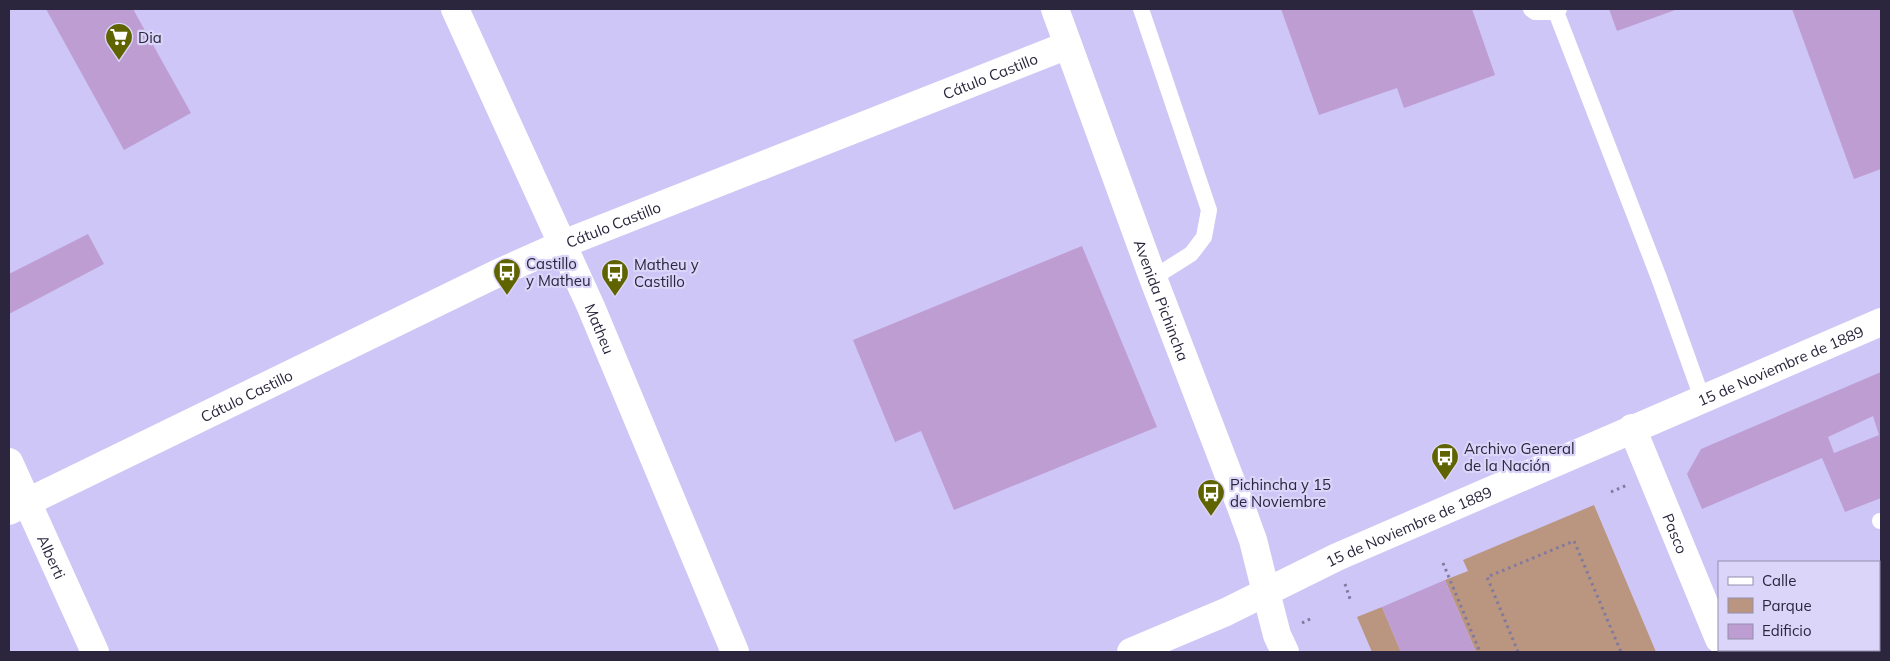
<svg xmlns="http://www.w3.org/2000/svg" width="1890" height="661" font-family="Mulish,sans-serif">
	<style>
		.green { fill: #ba957f }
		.building { fill: #be9dd2; fill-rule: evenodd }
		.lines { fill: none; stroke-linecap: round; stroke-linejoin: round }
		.path { stroke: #807a9e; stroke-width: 3; stroke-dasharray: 2.5 4; stroke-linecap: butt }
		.lane { stroke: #fff; stroke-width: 16 }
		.street { stroke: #fff; stroke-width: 28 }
		.secondary { stroke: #fff; stroke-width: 28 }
		.labels { text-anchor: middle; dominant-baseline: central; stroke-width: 4.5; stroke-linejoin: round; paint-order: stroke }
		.poi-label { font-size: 15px; fill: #2b263d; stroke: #dad5f9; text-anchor: start }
		.street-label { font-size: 15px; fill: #2b263d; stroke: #dad5f9 }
	</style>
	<rect width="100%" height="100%" fill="#cec6f6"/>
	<g class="green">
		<path d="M1594,505L1656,652H1476L1445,580L1468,571L1463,560Z"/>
		<path d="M1382,607L1401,652H1372L1357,617Z"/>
	</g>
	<g class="building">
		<path d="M46,9H133L191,113L124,150Z"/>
		<path d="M1281,9H1472L1495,75L1404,108L1397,88L1319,115Z"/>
		<path d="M1609,9H1678L1617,31Z"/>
		<path d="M1792,9H1881V169L1854,179Z"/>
		<path d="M88,234L104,264L9,314V274Z"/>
		<path d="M1082,246L1157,427L954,510L921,431L895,442L853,340Z"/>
		<path d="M1881,372V498L1845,512L1822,458L1702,509L1687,474L1701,449ZM1873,416L1879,435L1834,453L1828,437Z"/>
		<path d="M1445,580L1476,652H1401L1382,607Z"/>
	</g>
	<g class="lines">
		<g class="path">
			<path d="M1611,492L1627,485"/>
			<path d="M1443,563L1480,652"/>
			<path d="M1345,584L1351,602"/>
			<path d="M1302,623L1312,618"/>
			<path d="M1518,652L1487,577L1574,541L1621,652"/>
		</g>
		<g class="lane">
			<path d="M1141,9L1209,210L1204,237L1191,254L1153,278"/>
			<path d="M1531,9L1535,12H1556L1559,9"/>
			<path d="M1556,12L1659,278L1702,398"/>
			<path d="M1880,521H1881"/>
		</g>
		<g class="street">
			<path id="s1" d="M455,9L591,307L735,652"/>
			<path id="s2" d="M1632,428L1719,639"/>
			<path id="s3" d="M9,462L95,652"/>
			<path id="s4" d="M9,511L496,274L563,244L1068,45"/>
			<path d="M1266,592L1277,635L1285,652"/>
			<path id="s5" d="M1131,652L1226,612L1337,557L1881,322"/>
		</g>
		<path class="secondary" id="s6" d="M1055,9L1153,278L1241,507L1253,540L1266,592"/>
	</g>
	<defs>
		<symbol id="supermarket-pin" viewBox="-11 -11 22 30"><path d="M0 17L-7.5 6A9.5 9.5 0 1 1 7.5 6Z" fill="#5f6300" stroke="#dad5f9"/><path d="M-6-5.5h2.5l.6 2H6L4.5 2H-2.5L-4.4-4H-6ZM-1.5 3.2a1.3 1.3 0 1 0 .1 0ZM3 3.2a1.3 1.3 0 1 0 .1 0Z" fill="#fff"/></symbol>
		<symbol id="bus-pin" viewBox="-11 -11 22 30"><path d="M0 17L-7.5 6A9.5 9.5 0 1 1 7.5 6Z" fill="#5f6300" stroke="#dad5f9"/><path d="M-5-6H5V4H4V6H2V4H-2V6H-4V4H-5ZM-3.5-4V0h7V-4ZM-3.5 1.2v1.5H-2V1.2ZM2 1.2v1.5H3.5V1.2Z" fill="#fff"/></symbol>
	</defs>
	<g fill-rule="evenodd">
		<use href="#supermarket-pin" x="103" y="21" width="32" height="43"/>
		<use href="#bus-pin" x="491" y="256" width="32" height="43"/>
		<use href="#bus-pin" x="599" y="257" width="32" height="43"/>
		<use href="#bus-pin" x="1429" y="441" width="32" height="43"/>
		<use href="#bus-pin" x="1195" y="477" width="32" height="43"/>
	</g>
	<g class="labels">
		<g class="poi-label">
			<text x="138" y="37">Dia</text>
			<text x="526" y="263">Castillo<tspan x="526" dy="17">y Matheu</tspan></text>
			<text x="634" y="264">Matheu y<tspan x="634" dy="17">Castillo</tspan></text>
			<text x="1464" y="448">Archivo General<tspan x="1464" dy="17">de la Nación</tspan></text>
			<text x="1230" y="484">Pichincha y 15<tspan x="1230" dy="17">de Noviembre</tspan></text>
		</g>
		<g class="street-label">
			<text stroke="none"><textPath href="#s4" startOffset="1074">Cátulo Castillo</textPath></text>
			<text stroke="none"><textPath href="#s4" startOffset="669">Cátulo Castillo</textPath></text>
			<text stroke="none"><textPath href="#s6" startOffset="310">Avenida Pichincha</textPath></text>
			<text stroke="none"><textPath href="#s1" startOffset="351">Matheu</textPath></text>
			<text stroke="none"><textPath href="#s5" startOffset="710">15 de Noviembre de 1889</textPath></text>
			<text stroke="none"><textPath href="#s4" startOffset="264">Cátulo Castillo</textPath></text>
			<text stroke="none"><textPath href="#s5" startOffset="305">15 de Noviembre de 1889</textPath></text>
			<text stroke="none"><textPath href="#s2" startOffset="114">Pasco</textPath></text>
			<text stroke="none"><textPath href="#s3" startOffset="104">Alberti</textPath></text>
		</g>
	</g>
	<rect width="1890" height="661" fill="none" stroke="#2b263d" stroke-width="20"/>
	<rect x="1718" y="561" width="162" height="90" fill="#dad5f9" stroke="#948fae"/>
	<rect x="1728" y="577" width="25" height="8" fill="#ffffff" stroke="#948fae"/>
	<text x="1762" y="586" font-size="15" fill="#2b263d">Calle</text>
	<rect x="1728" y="598" width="25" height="15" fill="#ba957f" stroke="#948fae"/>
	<text x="1762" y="611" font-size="15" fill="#2b263d">Parque</text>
	<rect x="1728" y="624" width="25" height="15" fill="#be9dd2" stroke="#948fae"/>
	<text x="1762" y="636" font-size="15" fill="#2b263d">Edificio</text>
</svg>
